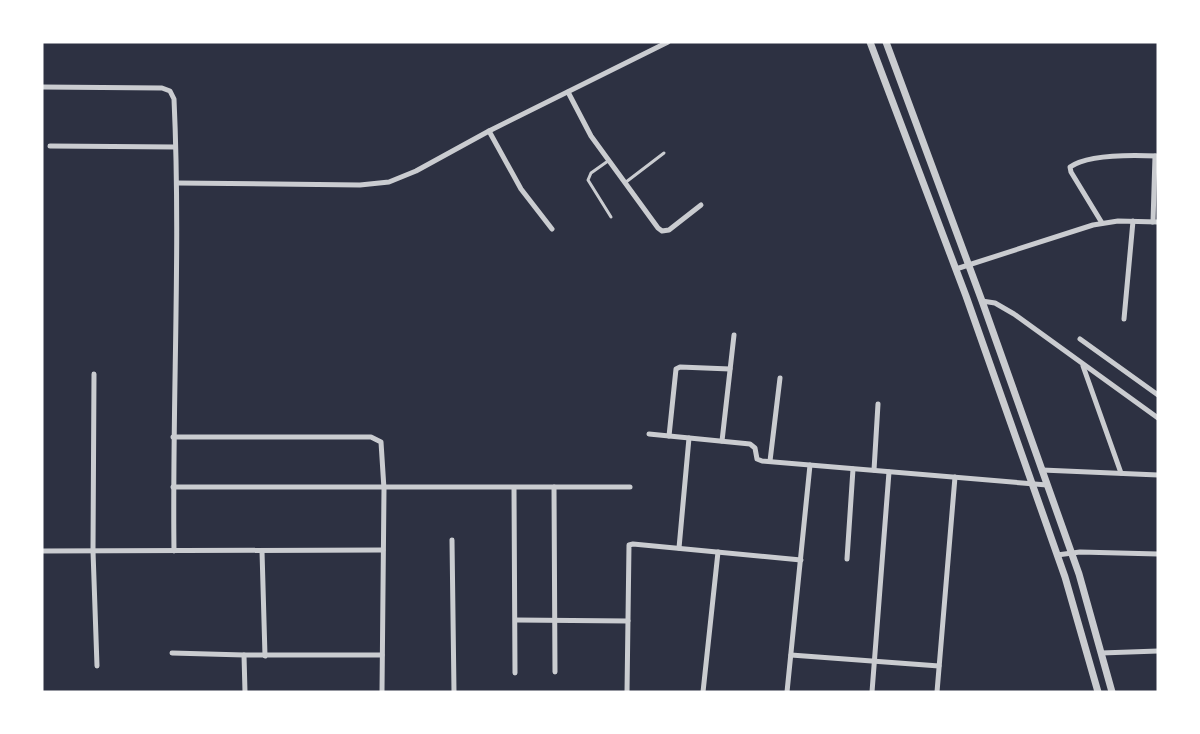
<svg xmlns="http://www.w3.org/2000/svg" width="1200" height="734" font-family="'Noto Sans',sans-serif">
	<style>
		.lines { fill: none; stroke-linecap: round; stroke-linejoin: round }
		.service { stroke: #caccd0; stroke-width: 3 }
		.minor { stroke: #caccd0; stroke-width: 5 }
		.tertiary { stroke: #caccd0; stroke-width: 7 }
	</style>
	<rect width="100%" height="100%" fill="#2d3142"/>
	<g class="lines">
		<g class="service">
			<path d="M608,161L591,173L588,180L611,217"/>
			<path d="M626,182L664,153"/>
		</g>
		<g class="minor">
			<path d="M42,87L162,88L170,91L174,99C181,250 172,400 174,551"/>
			<path d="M568,92L591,136L658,228L662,231L669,230L701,205"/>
			<path d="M489,131L521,189L552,229"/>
			<path d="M50,146L175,147"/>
			<path d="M177,183L360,185L389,182L416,171L489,131L668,42"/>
			<path d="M1153,222L1155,156"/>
			<path d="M1102,223L1071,172L1070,167C1088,154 1136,155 1158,156"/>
			<path d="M956,269L1093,225L1118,221L1158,222"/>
			<path d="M982,301L995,303L1014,314L1158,418"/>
			<path d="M1124,319L1133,221"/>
			<path d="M1080,339L1158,395"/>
			<path d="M1083,366L1121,473"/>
			<path d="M94,374L93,551L97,666"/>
			<path d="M649,434L750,444L755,448L757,459L762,461L1047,485"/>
			<path d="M669,436L676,369L680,367L730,369"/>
			<path d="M173,437H371L381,442L384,489L382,692"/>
			<path d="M722,441L734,335"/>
			<path d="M770,461L780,378"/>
			<path d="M874,470L878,404"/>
			<path d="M1042,470L1158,475"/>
			<path d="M173,487H630"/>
			<path d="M554,487L555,672"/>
			<path d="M514,488L515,673"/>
			<path d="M452,540L454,692"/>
			<path d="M679,548L689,438"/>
			<path d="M42,551L383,550"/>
			<path d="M262,551L265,656"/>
			<path d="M1057,555L1080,552L1158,554"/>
			<path d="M847,559L853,469"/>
			<path d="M516,620L628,621"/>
			<path d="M172,653L244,655H382"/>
			<path d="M1101,653L1158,651"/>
			<path d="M244,655L245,692"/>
			<path d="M791,655L939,666"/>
			<path d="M627,692L629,545L633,544L801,560"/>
			<path d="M703,692L718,552"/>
			<path d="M787,692L810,465"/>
			<path d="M872,692L889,472"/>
			<path d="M937,692L955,477"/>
		</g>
		<g class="tertiary">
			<path d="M870,42L966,296L1065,577L1098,692"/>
			<path d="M886,42L982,301L1079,574L1112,692"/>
		</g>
	</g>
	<rect width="1200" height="734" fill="none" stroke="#ffffff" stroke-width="87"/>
</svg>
